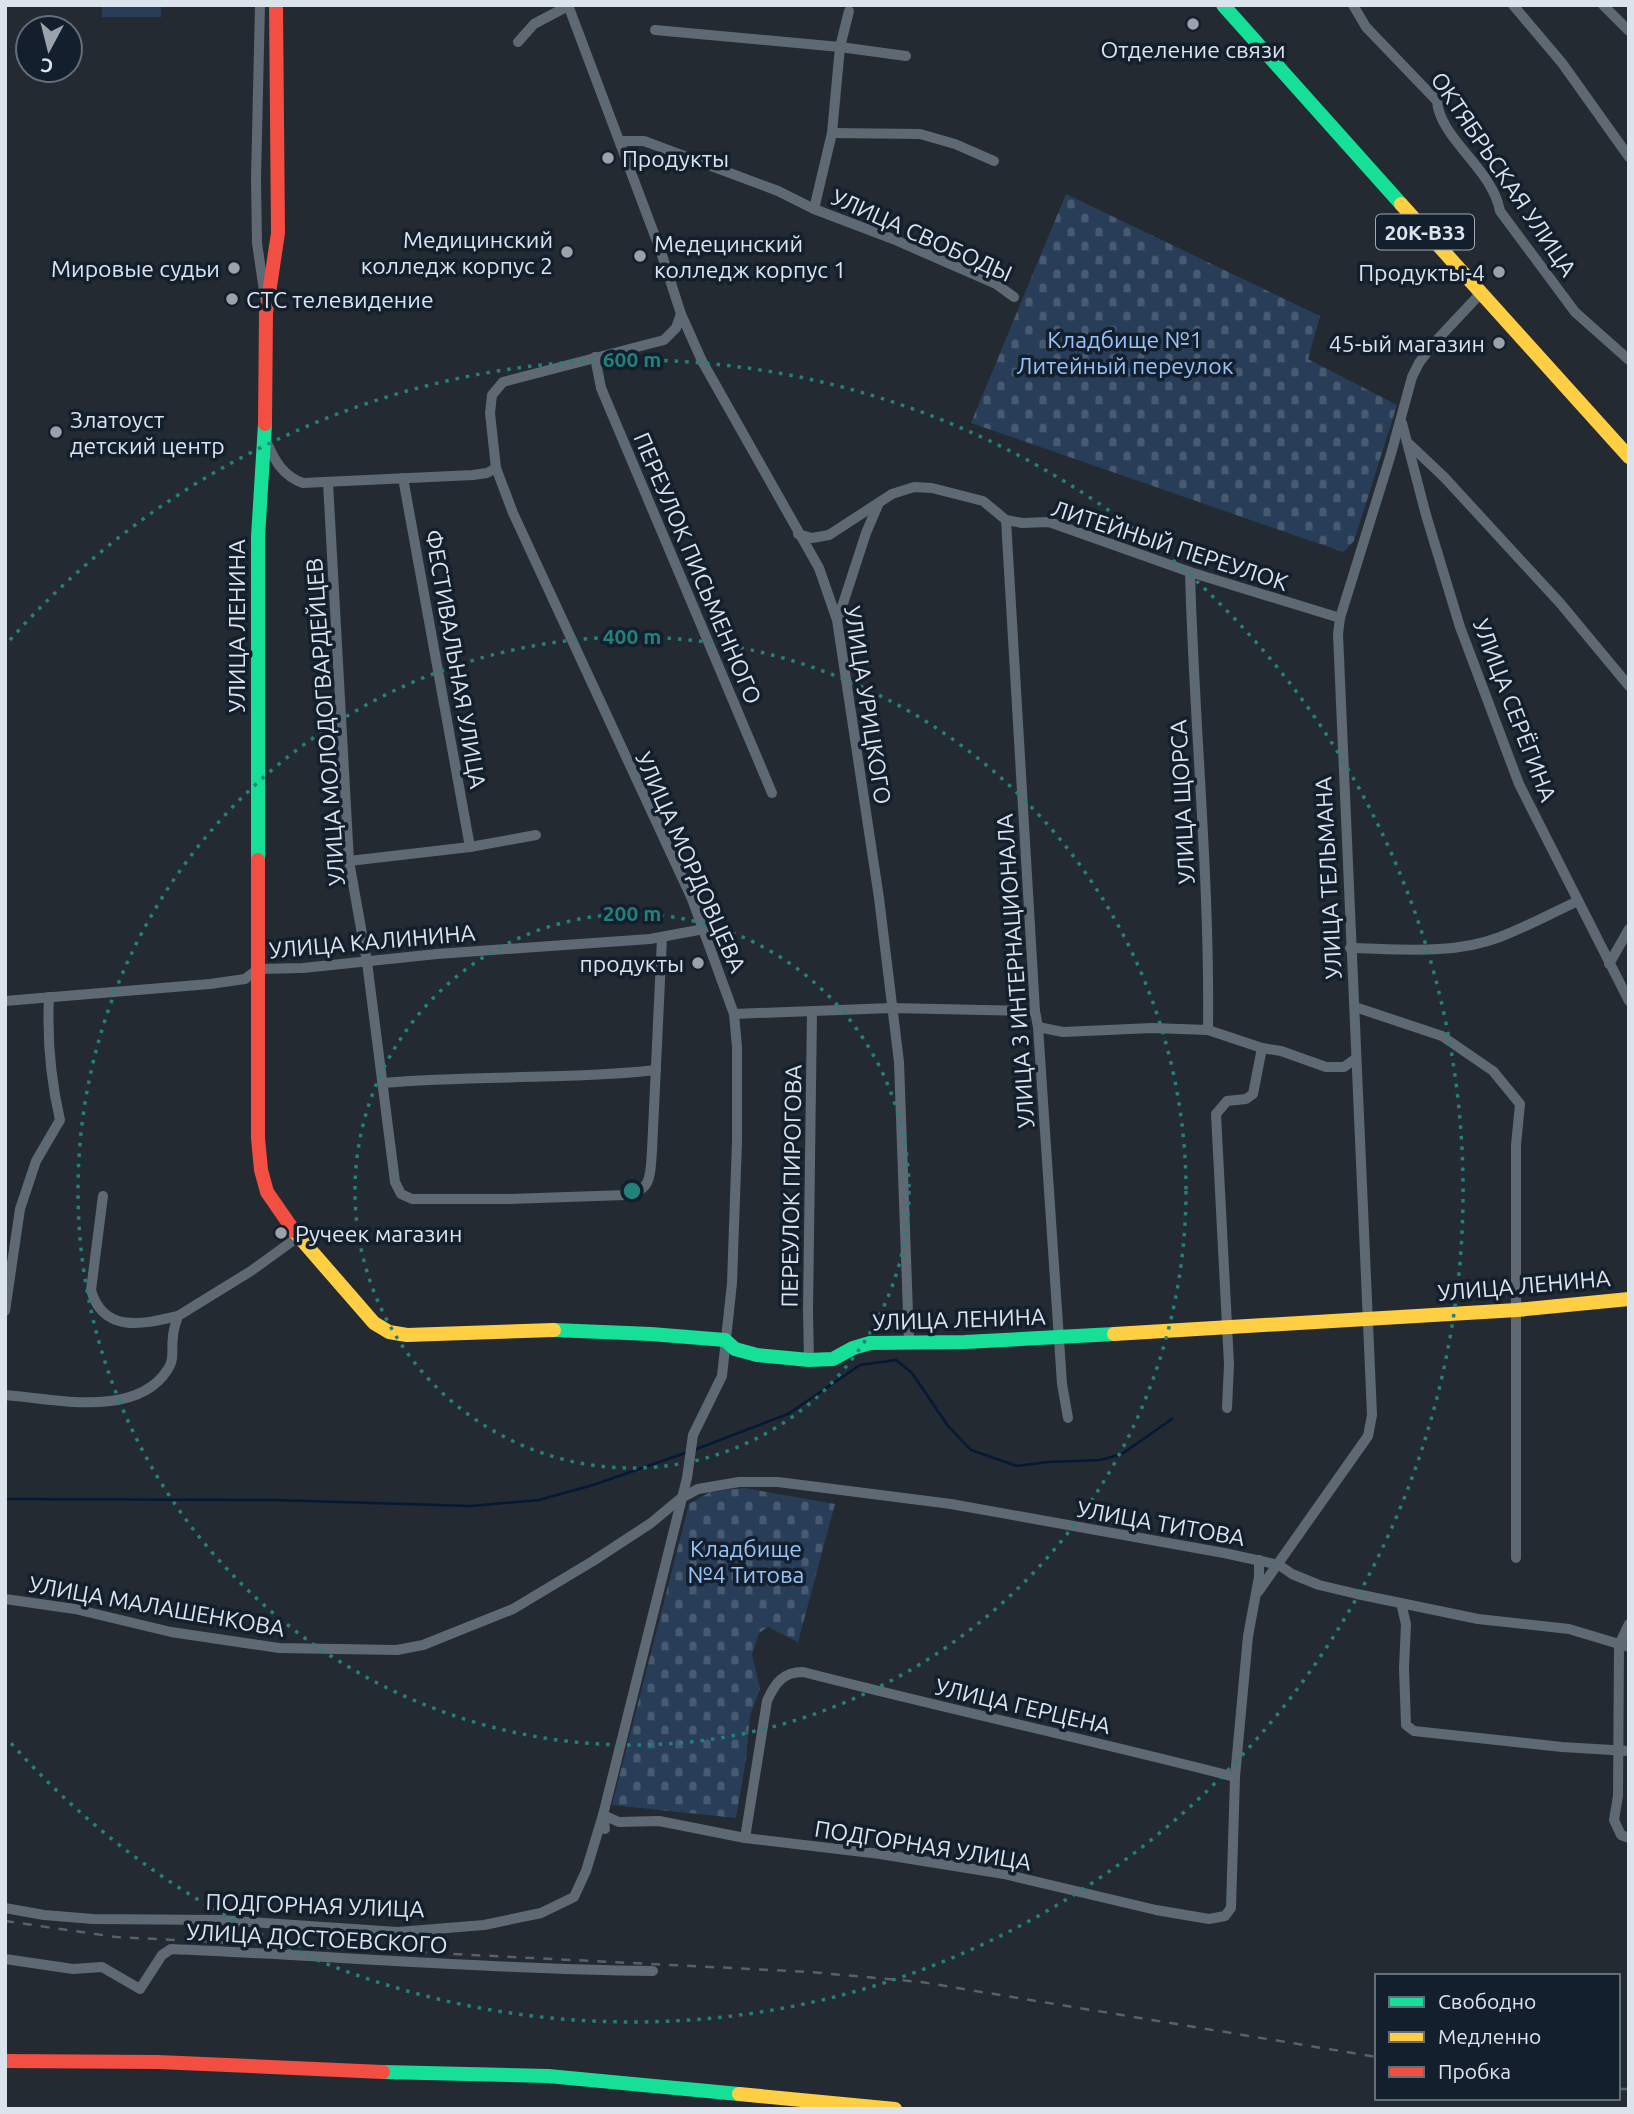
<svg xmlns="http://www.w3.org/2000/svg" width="1634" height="2114" font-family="Ubuntu,sans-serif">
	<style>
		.cemetery { fill: url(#cemetery-stones) }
		.park { fill: #283e58 }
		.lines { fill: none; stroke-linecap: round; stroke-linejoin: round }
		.stream { stroke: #031934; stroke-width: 2.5 }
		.street { stroke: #5e6974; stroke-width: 10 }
		.fast { stroke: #16e098; stroke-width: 14 }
		.slow { stroke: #ffcf43; stroke-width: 14 }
		.jam { stroke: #f24e42; stroke-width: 14 }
		.rail { stroke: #596068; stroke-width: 2.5; stroke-dasharray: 9 9; stroke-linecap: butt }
		.ring { fill: none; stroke: #23817b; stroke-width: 3.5; stroke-dasharray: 3.5 7 }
		.poi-dot { fill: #9ba2ac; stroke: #141f2d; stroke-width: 2.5 }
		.labels { text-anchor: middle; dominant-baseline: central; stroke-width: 7; stroke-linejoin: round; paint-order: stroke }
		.shield { fill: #141f2d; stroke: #9fa8b3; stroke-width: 2 }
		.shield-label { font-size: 21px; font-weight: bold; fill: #dbe3ed }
		.poi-label { font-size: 23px; fill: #dbe3ed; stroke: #141f2d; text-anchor: start }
		.street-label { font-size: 23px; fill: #dbe3ed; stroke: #141f2d }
		.park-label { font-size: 23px; fill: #97c3f8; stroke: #141f2d }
		.centre { fill: #23817b; stroke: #141f2d; stroke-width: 3.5 }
		.ring-label { font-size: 21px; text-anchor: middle; font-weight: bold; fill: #23817b; stroke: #141f2d; stroke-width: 7; stroke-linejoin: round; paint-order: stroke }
	</style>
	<defs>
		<pattern id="cemetery-stones" width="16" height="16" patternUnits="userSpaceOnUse" patternTransform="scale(1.75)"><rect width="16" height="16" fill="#283e58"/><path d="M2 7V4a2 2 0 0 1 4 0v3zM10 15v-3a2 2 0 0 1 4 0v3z" fill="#475a70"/></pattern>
	</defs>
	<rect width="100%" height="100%" fill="#232a32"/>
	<g class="cemetery">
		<path d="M1066,194L1320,316L1308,359L1397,405L1354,541L1343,552L971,423Z"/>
		<path d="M744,1488L835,1504L798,1642L768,1627L759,1633L752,1654L760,1689L750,1716L746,1759L736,1818L612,1805L689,1504L710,1492Z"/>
	</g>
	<rect class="park" x="102" y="5" width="59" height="12"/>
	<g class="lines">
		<g class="stream">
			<path d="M694,1450L788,1414L860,1365L896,1360L912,1373L948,1426L971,1450L1017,1466L1048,1462L1100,1460L1122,1454L1172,1419"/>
			<path d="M5,1499L273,1500L470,1506L539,1500L593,1485L688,1452"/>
		</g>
		<g class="street">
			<path d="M260,5L256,178L257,243L265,298"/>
			<path d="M568,5L661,252L681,314L702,361L819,568L837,620L879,898L899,1062L909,1341"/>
			<path d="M1353,5L1366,27L1437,101C1440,139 1492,168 1500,211L1575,312L1629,360"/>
			<path d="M1513,5L1562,63L1629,157"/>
			<path d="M1603,5L1629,31"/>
			<path d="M655,30L840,47L906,56"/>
			<path d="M518,42L534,24L568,6"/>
			<path d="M832,133L920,134L955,144L994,161"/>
			<path d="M620,141H644L778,191L814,209L893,239L996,284L1014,297"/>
			<path d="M814,209L832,133L840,47L849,11"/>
			<path d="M595,357L601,388L772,793"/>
			<path d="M1402,423L1426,515L1460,627L1519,784L1629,1001"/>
			<path d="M267,443C275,461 283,476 303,483L473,475L487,473L496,468"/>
			<path d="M1408,443L1444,477L1560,603L1629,686"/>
			<path d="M403,478L470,847"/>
			<path d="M328,483L349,861L367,962L395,1182L401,1194L412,1199H509L626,1195C653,1190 650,1174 652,1151L662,938"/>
			<path d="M1006,520L1035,1011L1038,1027L1062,1384L1068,1418"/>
			<path d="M798,534L812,538L829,535L892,494L914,487L932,488L983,501L1006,520L1022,523L1049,522L1190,572L1340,618"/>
			<path d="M1190,572C1194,725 1210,877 1208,1030"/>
			<path d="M838,619L866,533L878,505"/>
			<path d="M349,861L470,847L536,835"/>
			<path d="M1350,948C1399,949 1453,955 1500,937C1526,927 1552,913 1578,901"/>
			<path d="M1609,964L1629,929"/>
			<path d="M5,1001L210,984L245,979L258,969L303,968L437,954L650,939L704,929"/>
			<path d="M1355,1007L1442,1036L1493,1071L1520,1104L1516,1145V1558"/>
			<path d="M734,1014L891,1008L1035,1011"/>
			<path d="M1038,1027L1063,1032L1152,1028L1208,1030L1262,1048L1281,1051L1326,1067H1344L1355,1059"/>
			<path d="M382,1083C473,1075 565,1080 656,1070"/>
			<path d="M103,1196L91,1290C103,1334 144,1324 178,1316"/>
			<path d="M5,1311L20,1209L36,1161L60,1120C51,1081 47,1038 49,997"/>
			<path d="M809,1360L808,1311L812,1012"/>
			<path d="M5,1395C55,1399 137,1419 168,1369C175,1359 171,1348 173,1337C173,1330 176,1323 178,1316L251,1271L298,1237"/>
			<path d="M1227,1408L1229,1364L1216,1114L1227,1101L1246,1099L1253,1094L1262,1048"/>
			<path d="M1258,1592L1368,1436L1372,1415L1338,634L1340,618L1391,454L1412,377L1419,363L1434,343L1481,293"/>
			<path d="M5,1599L75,1609L171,1632L279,1648L397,1650L423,1645L513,1609L593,1561L651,1523L681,1498L698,1489L739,1482H778L951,1504L1224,1553L1279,1565L1292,1574L1319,1585L1357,1594L1478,1619L1569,1629L1629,1647"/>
			<path d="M1401,1603L1406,1624L1404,1668L1406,1725L1414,1731L1562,1747L1629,1751"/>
			<path d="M1629,1624L1619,1645L1618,1796L1614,1820L1621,1835L1629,1838"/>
			<path d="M605,1829L603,1815L687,1478L693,1435L722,1376L732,1283L737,1141V1047L734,1014L692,899L513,513L496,468L490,413L492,395L503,382L664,340L676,328L681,314"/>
			<path d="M745,1838L767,1701C775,1683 783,1672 803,1672C947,1709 1091,1740 1235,1777"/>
			<path d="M5,1908L44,1915L93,1919L219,1920L398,1932L484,1925L541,1913L574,1897L586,1871L603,1815L619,1822L659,1821L745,1838L880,1854L1004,1874L1156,1910L1209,1919L1225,1916L1231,1908L1235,1777L1248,1636L1259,1577V1560"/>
			<path d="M5,1959L73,1969L102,1967L140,1989L162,1955L171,1949C332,1956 492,1969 653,1971"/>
		</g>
		<g class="fast">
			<path d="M1223,5L1401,204"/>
			<path d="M258,860V537L265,424"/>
			<path d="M554,1330L651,1334L725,1340L735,1349L757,1355L809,1360L833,1359L853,1348L870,1343L965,1342L1114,1334"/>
			<path d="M383,2072L548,2076L739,2094"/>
		</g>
		<g class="slow">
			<path d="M1401,204L1629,457"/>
			<path d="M294,1231L374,1323L389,1332L407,1335L554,1330"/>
			<path d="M1114,1334L1517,1310L1629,1299"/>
			<path d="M739,2094L895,2109"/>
		</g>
		<g class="jam">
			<path d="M265,424L266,313L278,233L276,5"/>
			<path d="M258,860V1138L261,1170L267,1192L294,1231"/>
			<path d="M5,2061L158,2062L383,2072"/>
		</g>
		<g class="rail">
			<path d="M5,1921L116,1937L810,1972L921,1982L1377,2057"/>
			<path d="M1618,2089H1629"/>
		</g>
	</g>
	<g class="ring">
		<circle cx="632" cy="1191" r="277"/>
		<circle cx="632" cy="1191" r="554"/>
		<path d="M10 640A831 831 0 1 1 10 1742"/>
	</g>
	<g class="poi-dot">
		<circle cx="1193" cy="24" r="7"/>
		<circle cx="608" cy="158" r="7"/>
		<circle cx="567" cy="252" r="7"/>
		<circle cx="640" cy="256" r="7"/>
		<circle cx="234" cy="268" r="7"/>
		<circle cx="1499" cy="272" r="7"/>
		<circle cx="232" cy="299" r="7"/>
		<circle cx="1499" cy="343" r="7"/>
		<circle cx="56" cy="432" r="7"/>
		<circle cx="698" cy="963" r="7"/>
		<circle cx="281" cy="1233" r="7"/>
	</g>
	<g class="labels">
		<rect class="shield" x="1376" y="214.5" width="98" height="35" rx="5"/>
		<g class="shield-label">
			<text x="1425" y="232">20К-В33</text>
		</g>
		<g class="poi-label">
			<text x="1193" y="49" text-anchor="middle">Отделение связи</text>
			<text x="622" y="158">Продукты</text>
			<text x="553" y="239" text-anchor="end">Медицинский<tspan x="553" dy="26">колледж корпус 2</tspan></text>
			<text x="654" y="243">Медецинский<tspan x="654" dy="26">колледж корпус 1</tspan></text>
			<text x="220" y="268" text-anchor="end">Мировые судьи</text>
			<text x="1485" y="272" text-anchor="end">Продукты-4</text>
			<text x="246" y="299">СТС телевидение</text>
			<text x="1485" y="343" text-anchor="end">45-ый магазин</text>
			<text x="70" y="419">Златоуст<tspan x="70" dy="26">детский центр</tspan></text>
			<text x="684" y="963" text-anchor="end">продукты</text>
			<text x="295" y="1233">Ручеек магазин</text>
		</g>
		<g class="street-label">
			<text transform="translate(1504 174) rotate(56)">ОКТЯБРЬСКАЯ УЛИЦА</text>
			<text transform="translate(922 235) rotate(24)">УЛИЦА СВОБОДЫ</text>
			<text transform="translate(1170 545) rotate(18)">ЛИТЕЙНЫЙ ПЕРЕУЛОК</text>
			<text transform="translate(698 568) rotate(67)">ПЕРЕУЛОК ПИСЬМЕННОГО</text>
			<text transform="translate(236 626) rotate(-90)">УЛИЦА ЛЕНИНА</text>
			<text transform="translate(456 659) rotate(80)">ФЕСТИВАЛЬНАЯ УЛИЦА</text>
			<text transform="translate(868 705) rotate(81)">УЛИЦА УРИЦКОГО</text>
			<text transform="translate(1515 710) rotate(69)">УЛИЦА СЕРЁГИНА</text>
			<text transform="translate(325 722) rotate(-94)">УЛИЦА МОЛОДОГВАРДЕЙЦЕВ</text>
			<text transform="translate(1182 802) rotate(-93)">УЛИЦА ЩОРСА</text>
			<text transform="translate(691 862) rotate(66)">УЛИЦА МОРДОВЦЕВА</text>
			<text transform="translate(1328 878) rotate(-93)">УЛИЦА ТЕЛЬМАНА</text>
			<text transform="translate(372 941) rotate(-5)">УЛИЦА КАЛИНИНА</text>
			<text transform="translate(1015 971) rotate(-94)">УЛИЦА 3 ИНТЕРНАЦИОНАЛА</text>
			<text transform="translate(791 1186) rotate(-89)">ПЕРЕУЛОК ПИРОГОВА</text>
			<text transform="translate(1524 1285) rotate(-5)">УЛИЦА ЛЕНИНА</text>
			<text transform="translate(959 1319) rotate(-2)">УЛИЦА ЛЕНИНА</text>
			<text transform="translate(1161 1523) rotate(10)">УЛИЦА ТИТОВА</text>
			<text transform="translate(157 1606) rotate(10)">УЛИЦА МАЛАШЕНКОВА</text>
			<text transform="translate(1023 1706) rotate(13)">УЛИЦА ГЕРЦЕНА</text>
			<text transform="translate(923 1845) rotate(9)">ПОДГОРНАЯ УЛИЦА</text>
			<text transform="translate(315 1905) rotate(2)">ПОДГОРНАЯ УЛИЦА</text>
			<text transform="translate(317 1938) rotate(3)">УЛИЦА ДОСТОЕВСКОГО</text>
		</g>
		<g class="park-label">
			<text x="1125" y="339">Кладбище №1<tspan x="1125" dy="26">Литейный переулок</tspan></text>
			<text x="746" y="1548">Кладбище<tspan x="746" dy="26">№4 Титова</tspan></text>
		</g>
	</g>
	<circle cx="632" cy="1191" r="10" class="centre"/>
	<g class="ring-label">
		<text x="632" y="367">600 m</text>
		<text x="632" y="644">400 m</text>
		<text x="632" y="921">200 m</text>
	</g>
	<rect width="1634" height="2114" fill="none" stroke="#dbe3ed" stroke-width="14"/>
	<rect x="1375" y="1974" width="245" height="126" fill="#141f2d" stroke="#646d7a" stroke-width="2"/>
	<rect x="1389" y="1997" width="35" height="10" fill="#16e098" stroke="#646d7a" stroke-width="2"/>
	<text x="1438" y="2009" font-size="21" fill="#dbe3ed">Свободно</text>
	<rect x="1389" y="2032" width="35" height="10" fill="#ffcf43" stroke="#646d7a" stroke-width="2"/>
	<text x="1438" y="2044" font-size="21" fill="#dbe3ed">Медленно</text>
	<rect x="1389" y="2067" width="35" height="10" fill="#f24e42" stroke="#646d7a" stroke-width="2"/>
	<text x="1438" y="2079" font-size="21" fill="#dbe3ed">Пробка</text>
	<g transform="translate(49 49) rotate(187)"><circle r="33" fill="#141f2d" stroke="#646d7a" stroke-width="2"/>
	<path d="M0-5L12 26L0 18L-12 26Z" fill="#9ba2ac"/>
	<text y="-10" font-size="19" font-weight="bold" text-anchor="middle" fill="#dbe3ed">С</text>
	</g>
</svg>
